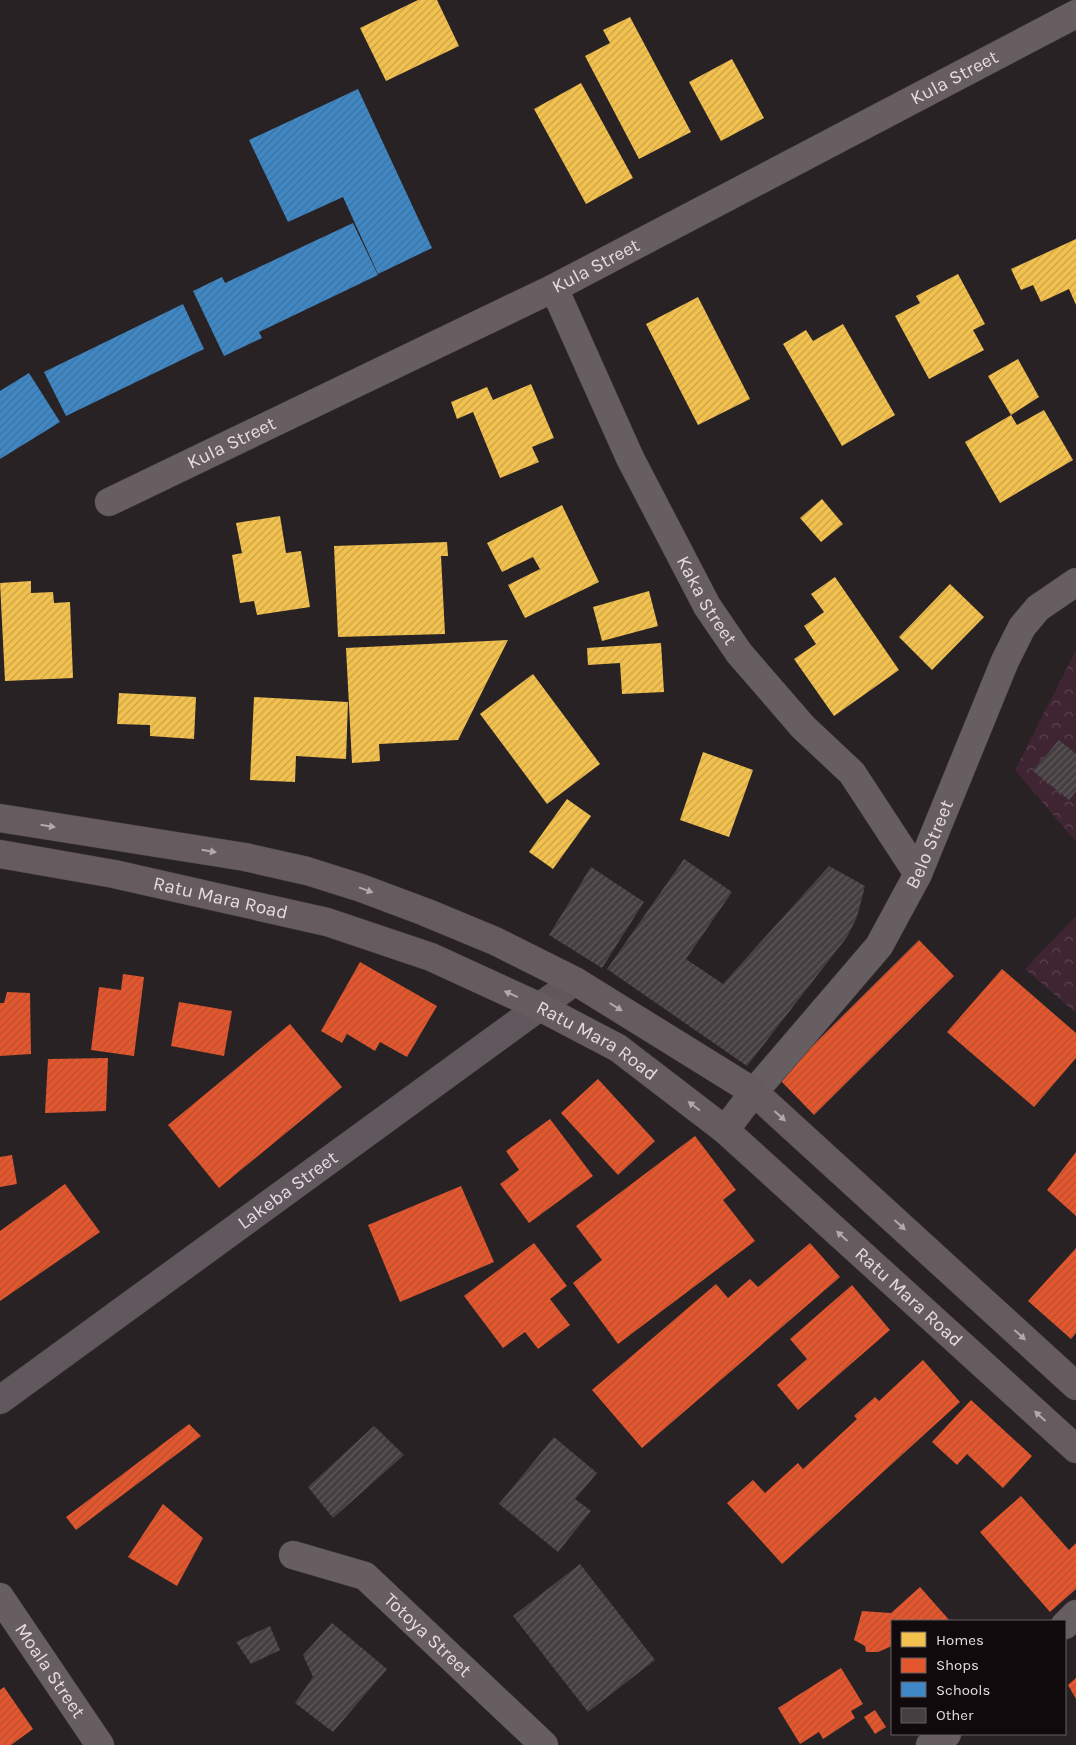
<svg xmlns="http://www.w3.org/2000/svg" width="1076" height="1745" font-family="Karla,sans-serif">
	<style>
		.park { fill: url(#park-crowns) }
		.homes { fill: url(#homes-hatch) }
		.shops { fill: url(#shops-hatch) }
		.schools { fill: url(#schools-hatch) }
		.building { fill: url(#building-hatch) }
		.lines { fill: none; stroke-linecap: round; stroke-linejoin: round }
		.street-casing { stroke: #423d3f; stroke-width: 29 }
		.secondary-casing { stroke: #423d3f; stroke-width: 29 }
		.highway-casing { stroke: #423d3f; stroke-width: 29 }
		.street { stroke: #675e62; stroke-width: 28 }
		.secondary { stroke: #60585c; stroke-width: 28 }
		.highway { stroke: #665c60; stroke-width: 28 }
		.oneway { fill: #b2a8ad }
		.labels { text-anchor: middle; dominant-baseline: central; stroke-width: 5; stroke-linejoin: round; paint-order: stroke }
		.street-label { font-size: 19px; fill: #e5dbe0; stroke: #110a0d }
	</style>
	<defs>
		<pattern id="park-crowns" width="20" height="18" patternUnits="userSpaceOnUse" patternTransform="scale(1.25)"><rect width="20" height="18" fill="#3f2432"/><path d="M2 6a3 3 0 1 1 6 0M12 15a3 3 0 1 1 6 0" fill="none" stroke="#5b434f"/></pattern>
		<pattern id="homes-hatch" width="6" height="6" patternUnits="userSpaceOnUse" patternTransform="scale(1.25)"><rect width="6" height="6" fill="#f2c14e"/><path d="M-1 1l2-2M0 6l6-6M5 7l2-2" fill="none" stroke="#c7a14b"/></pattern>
		<pattern id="shops-hatch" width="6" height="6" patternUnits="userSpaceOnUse" patternTransform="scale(1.25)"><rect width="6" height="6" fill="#e4572e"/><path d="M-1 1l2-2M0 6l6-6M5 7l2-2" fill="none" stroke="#b45134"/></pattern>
		<pattern id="schools-hatch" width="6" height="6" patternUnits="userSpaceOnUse" patternTransform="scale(1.25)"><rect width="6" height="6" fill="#3f88c5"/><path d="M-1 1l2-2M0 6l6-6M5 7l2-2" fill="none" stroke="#417098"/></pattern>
		<pattern id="building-hatch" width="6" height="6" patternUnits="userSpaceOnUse" patternTransform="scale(1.25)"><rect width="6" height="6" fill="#463f42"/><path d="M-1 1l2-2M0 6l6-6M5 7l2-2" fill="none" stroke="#615a5d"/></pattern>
	</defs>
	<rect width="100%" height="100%" fill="#282225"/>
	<g class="park">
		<path d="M1076,650V842L1015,770Z"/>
		<path d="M1076,916V1013L1025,969Z"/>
	</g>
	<g class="homes">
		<path d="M418,0H437L459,46L386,81L360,28Z"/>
		<path d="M630,17L691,132L639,159L585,56L610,43L603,30Z"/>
		<path d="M732,59L764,118L721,141L689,82Z"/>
		<path d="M581,83L633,178L586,204L534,109Z"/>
		<path d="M1076,239V305L1069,289L1041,302L1033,285L1021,290L1011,269Z"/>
		<path d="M958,274L985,324L973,330L984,350L929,379L895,316L920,303L916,296Z"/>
		<path d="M698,297L750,399L698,425L646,324Z"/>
		<path d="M843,324L895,415L842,446L783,344L806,330L813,341Z"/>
		<path d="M1018,359L1039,397L1011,415L988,376Z"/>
		<path d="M531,384L554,438L532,447L539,462L500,478L473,412L457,419L451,402L487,387L493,400Z"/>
		<path d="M1044,410L1073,460L1000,503L965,442L1011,415L1017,425Z"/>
		<path d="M822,499L843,524L821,542L800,518Z"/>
		<path d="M562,505L599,582L525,618L508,585L540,569L533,557L502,572L487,543Z"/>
		<path d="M280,516L286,553L301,551L310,607L257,615L254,601L240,603L232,555L242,553L236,523Z"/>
		<path d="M447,542L448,556H441L445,634L338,637L334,546Z"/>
		<path d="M835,577L899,670L834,716L794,659L816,644L804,626L824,612L811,594Z"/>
		<path d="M31,581V593L53,592L54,603L70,602L73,678L5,681L0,583Z"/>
		<path d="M950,584L984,617L932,670L899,637Z"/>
		<path d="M649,591L658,626L602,641L593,607Z"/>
		<path d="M508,640L458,740L379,744L380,761L352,763L346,648Z"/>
		<path d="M661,643L664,692L622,694L620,663L588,665L587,648Z"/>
		<path d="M533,674L600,764L547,804L480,714Z"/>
		<path d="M119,693L196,697L194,739L150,736V725L117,724Z"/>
		<path d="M254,697L348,702L346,759L296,756L295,782L250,780Z"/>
		<path d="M703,752L753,770L729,837L680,820Z"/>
		<path d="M567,799L591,816L553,869L529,852Z"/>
	</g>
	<g class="shops">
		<path d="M919,940L954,976L814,1115L779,1079Z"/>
		<path d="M360,962L437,1006L407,1057L380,1042L375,1051L347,1034L342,1043L321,1031Z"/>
		<path d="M1002,969L1076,1033V1058L1034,1107L947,1032Z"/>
		<path d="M123,974L144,977L134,1056L91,1050L99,987L121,990Z"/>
		<path d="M7,992L30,993L31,1054L0,1056V1003H4Z"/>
		<path d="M179,1002L232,1011L224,1056L171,1046Z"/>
		<path d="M290,1024L342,1087L219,1188L168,1125Z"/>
		<path d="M108,1058L106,1111L45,1113L48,1059Z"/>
		<path d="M598,1079L655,1141L618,1175L561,1113Z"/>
		<path d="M550,1119L593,1176L529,1223L500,1184L519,1170L506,1151Z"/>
		<path d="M695,1136L736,1190L723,1200L755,1241L618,1344L573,1283L602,1260L576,1226Z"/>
		<path d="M1076,1152V1216L1047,1190Z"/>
		<path d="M12,1155L17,1184L0,1187V1157Z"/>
		<path d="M65,1184L100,1232L0,1301V1231Z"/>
		<path d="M461,1186L494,1262L400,1302L368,1225Z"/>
		<path d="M534,1243L567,1286L550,1299L570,1325L538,1349L525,1332L503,1348L464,1296Z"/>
		<path d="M810,1243L840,1277L642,1448L592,1390L716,1284L728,1298L750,1279L758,1287Z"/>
		<path d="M1076,1248V1333L1071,1339L1028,1301Z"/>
		<path d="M852,1285L890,1330L798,1410L777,1385L807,1359L790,1339Z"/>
		<path d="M923,1360L960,1402L782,1564L727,1503L753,1480L765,1493L798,1463L803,1469L857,1419L854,1416L875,1397L879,1401Z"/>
		<path d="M971,1400L1032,1456L1003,1488L967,1454L957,1465L932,1442Z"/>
		<path d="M189,1424L201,1436L76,1530L66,1517Z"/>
		<path d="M1021,1496L1069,1550L1076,1543V1589L1050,1612L980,1532Z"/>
		<path d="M163,1504L203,1538L177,1586L128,1557Z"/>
		<path d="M920,1587L950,1621H892V1646L878,1652H866L865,1646L854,1640L862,1611L891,1613Z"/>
		<path d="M841,1668L863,1704L851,1711L855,1718L823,1739L819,1732L800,1744L778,1708Z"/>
		<path d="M1076,1678V1699L1068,1685Z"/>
		<path d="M4,1687L33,1729L11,1745H0V1690Z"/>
		<path d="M875,1710L886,1727L875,1734L864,1717Z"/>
	</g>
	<g class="schools">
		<path d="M358,89L432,248L378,274L343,197L288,222L249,140Z"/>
		<path d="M353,223L378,275L259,332L262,338L224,356L193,291L222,277L225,283Z"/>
		<path d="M183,304L204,349L66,416L44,372Z"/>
		<path d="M29,373L60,422L0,459V391Z"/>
	</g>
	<g class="building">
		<path d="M1059,740L1076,754V791L1069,800L1033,771Z"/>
		<path d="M684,859L732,892L686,959L723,984L829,866L865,886L857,917L847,937L747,1066L607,969Z"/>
		<path d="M591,867L644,902L602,968L549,935Z"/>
		<path d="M374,1426L404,1455L333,1518L308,1487Z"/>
		<path d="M554,1437L597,1473L575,1499L591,1511L558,1552L499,1504Z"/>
		<path d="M580,1564L655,1660L588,1712L513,1616Z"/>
		<path d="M332,1623L387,1669L333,1732L295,1703L313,1677L303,1655Z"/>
		<path d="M270,1626L280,1650L251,1664L236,1642Z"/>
	</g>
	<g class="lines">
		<defs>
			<g id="street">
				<path id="s1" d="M554,288L630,458L707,606L739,653L803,727L852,773L918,874"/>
				<path id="s2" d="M109,502L554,288L1076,14"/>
				<path id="s3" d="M754,1092L879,946L918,874L1005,661L1022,627L1038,608L1076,582"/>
				<path id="s4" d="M293,1555L365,1576L544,1745"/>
				<path id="s5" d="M0,1597L100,1745"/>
				<path d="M1065,1625L1076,1614"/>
				<path d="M930,1745L947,1734"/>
			</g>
			<g id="secondary">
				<path id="s6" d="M0,1400L575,981"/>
			</g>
			<g id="highway">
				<path d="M0,818L245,857L307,871L361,888L425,912L495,941L575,981L754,1092L1076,1386"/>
				<path id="s7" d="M0,854L114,874L327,922L431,957L540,1007L618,1048L725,1130L1076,1449"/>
				<path d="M725,1130L754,1092"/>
			</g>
		</defs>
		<use href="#street" class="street-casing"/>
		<use href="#secondary" class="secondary-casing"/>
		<use href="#highway" class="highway-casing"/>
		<use href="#street" class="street"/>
		<use href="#secondary" class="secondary"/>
		<use href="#highway" class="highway"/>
	</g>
	<defs><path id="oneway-solid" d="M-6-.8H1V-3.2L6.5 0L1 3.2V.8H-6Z" transform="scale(1.25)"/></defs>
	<g class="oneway">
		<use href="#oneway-solid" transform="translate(48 826) rotate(9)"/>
		<use href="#oneway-solid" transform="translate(209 851) rotate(10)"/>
		<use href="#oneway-solid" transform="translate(366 890) rotate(20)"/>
		<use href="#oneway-solid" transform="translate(511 994) rotate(-156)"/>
		<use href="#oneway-solid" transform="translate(616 1007) rotate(32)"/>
		<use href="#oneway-solid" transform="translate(694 1106) rotate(-143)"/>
		<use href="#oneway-solid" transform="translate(780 1116) rotate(42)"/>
		<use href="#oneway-solid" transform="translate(900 1225) rotate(42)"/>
		<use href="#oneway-solid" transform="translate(842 1236) rotate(-138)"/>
		<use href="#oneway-solid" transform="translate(1020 1335) rotate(42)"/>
		<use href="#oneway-solid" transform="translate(1040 1416) rotate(-138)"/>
	</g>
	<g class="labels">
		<g class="street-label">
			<text stroke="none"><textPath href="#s2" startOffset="946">Kula Street</textPath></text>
			<text stroke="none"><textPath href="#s2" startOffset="541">Kula Street</textPath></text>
			<text stroke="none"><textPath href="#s2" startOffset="136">Kula Street</textPath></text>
			<text stroke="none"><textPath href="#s1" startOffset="348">Kaka Street</textPath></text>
			<text stroke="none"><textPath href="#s3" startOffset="306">Belo Street</textPath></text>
			<text stroke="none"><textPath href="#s7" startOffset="225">Ratu Mara Road</textPath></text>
			<text stroke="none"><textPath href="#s7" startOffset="630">Ratu Mara Road</textPath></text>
			<text stroke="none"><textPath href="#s6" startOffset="356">Lakeba Street</textPath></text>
			<text stroke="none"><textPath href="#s7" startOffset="1035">Ratu Mara Road</textPath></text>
			<text stroke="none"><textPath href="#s4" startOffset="161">Totoya Street</textPath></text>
			<text stroke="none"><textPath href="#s5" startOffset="89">Moala Street</textPath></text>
		</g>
	</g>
	<rect x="891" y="1620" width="175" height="115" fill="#110a0d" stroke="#665e61"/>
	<rect x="901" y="1632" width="25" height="15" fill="#f2c14e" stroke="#665e61"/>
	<text x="936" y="1645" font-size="15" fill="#e5dbe0">Homes</text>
	<rect x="901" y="1658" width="25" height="15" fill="#e4572e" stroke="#665e61"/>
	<text x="936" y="1670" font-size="15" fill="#e5dbe0">Shops</text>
	<rect x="901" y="1682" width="25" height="15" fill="#3f88c5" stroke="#665e61"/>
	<text x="936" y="1695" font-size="15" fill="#e5dbe0">Schools</text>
	<rect x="901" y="1708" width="25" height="15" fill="#463f42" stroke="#665e61"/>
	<text x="936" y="1720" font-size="15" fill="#e5dbe0">Other</text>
</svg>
